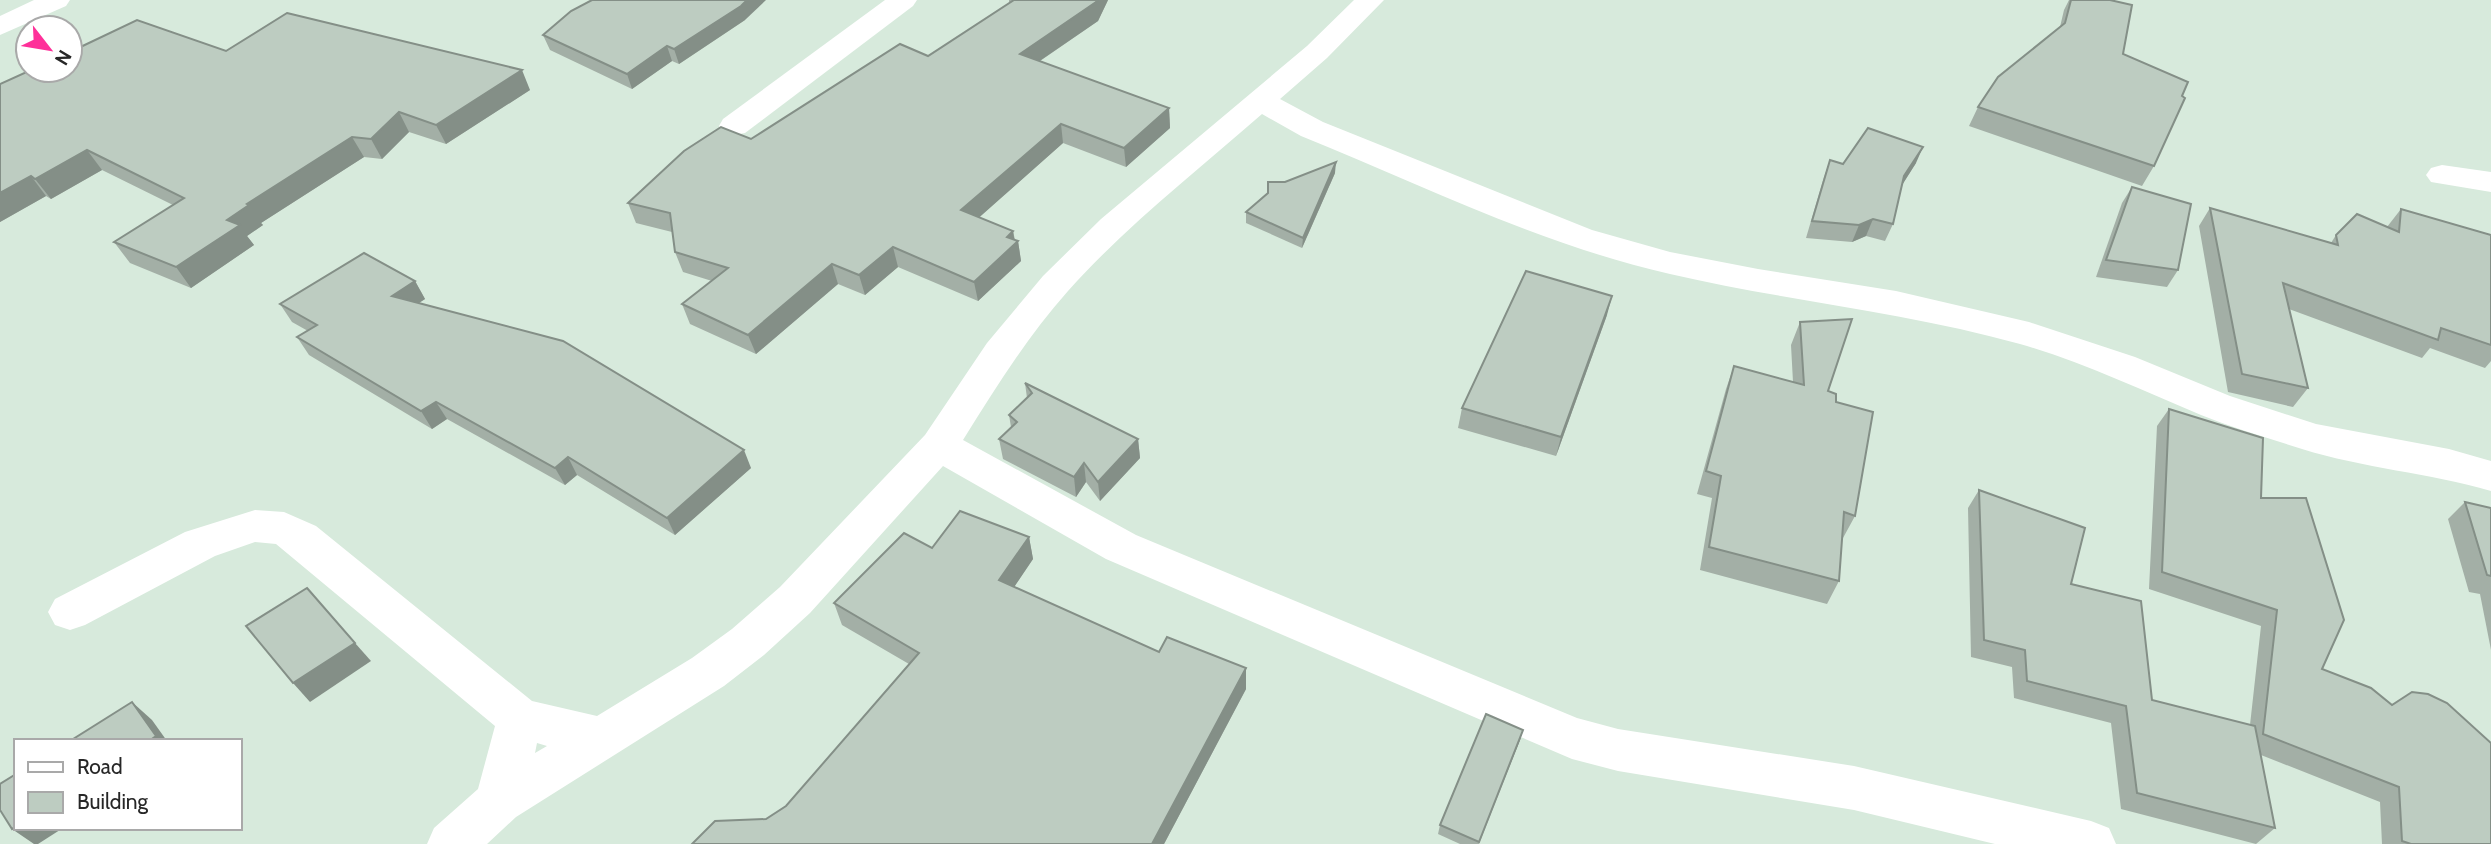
<svg xmlns="http://www.w3.org/2000/svg" width="2491" height="844" font-family="Cabin,sans-serif">
	<style>
		.lines { fill: none; stroke-linecap: round; stroke-linejoin: round }
		.minor { fill: #fff; fill-rule: evenodd }
		.wall { fill: #a3afa6 }
		.shaded-wall { fill: #848f87 }
		.building { fill: #bdccc1; stroke: #848f87; stroke-width: 2 }
	</style>
	<rect width="100%" height="100%" fill="#d7eadc"/>
	<g class="lines">
		<g class="minor">
			<path d="M34,0H70L66,6L0,35V16Z"/>
			<path d="M885,0H917L913,6L745,133L734,135L723,133L719,126L723,119Z"/>
			<path d="M1354,0H1384L1327,58L1280,99L1323,122L1592,230L1670,252L1758,269L1896,291L2029,322L2135,357L2230,396L2316,424L2449,449L2491,461V491C2429,473 2363,468 2302,449C2268,438 2233,428 2201,415C2141,390 2082,362 2020,344C1905,312 1786,301 1670,274C1542,245 1422,185 1301,136L1262,114C1196,172 1126,226 1068,291C1027,337 995,389 963,440L1136,535L1577,718L1618,729L1854,766L2091,821L2109,828L2116,844H1995L1854,810L1618,771L1572,759L1106,559L943,466L810,613L764,655L724,686L516,817L487,844H427L434,828L478,789L495,726L276,544L255,542L215,556L85,625L70,630L55,625L48,612L55,599L185,532L255,510L284,512L316,526L532,701L597,716L692,658L732,629L780,587L925,435L987,343L1043,276L1101,219L1307,46ZM537,743L547,746L535,753Z"/>
			<path d="M2442,165L2491,172V192L2431,182L2426,175L2431,168Z"/>
		</g>
	</g>
	<g class="wall">
		<path d="M1009,0H1108L1098,21L1040,61L1169,108L1170,128L1126,167L1063,143L979,217L1013,231L1015,240L1018,241L1021,261L978,301L898,267L865,295L838,284L756,354L690,324L682,304L712,281L683,272L675,252L672,232L636,223L628,203L751,139L928,56L1009,3Z"/>
		<path d="M2069,0H2110L2123,54L2154,166L2142,186L1969,126L1978,107L2060,27L2064,10Z"/>
		<path d="M745,20L679,64L672,61L632,89L550,50L543,35Z"/>
		<path d="M226,51L530,90L446,144L409,132L382,159L364,157L261,223L263,225L247,236L254,245L191,288L130,263L114,242L173,205L102,170L51,199L46,196L0,222V84Z"/>
		<path d="M1830,160L1843,164L1916,163L1902,185L1893,224L1885,241L1866,236L1852,242L1806,238L1824,177Z"/>
		<path d="M1335,173L1302,248L1246,223V212L1285,182Z"/>
		<path d="M2132,187L2178,270L2167,287L2096,277L2122,203Z"/>
		<path d="M2210,208L2331,243L2336,235L2387,227L2401,209L2491,235V361L2485,368L2430,348L2422,358L2289,309L2308,388L2293,407L2228,392L2199,226Z"/>
		<path d="M415,281L425,299L419,303L751,468L675,535L577,475L565,485L447,419L432,429L309,355L297,337L308,331L292,322L280,304Z"/>
		<path d="M1607,315L1556,456L1458,428L1462,408Z"/>
		<path d="M1800,322L1828,391L1836,402L1855,516L1843,538H1842L1839,581L1827,604L1700,570L1712,498L1697,494L1726,389L1734,366L1793,382L1791,345Z"/>
		<path d="M1025,383L1138,439L1140,458L1100,501L1086,482L1076,497L1003,459L999,439L1011,427L1009,415L1027,398Z"/>
		<path d="M2169,409L2261,498L2322,669L2491,844H2382L2380,802L2261,755L2275,828L2256,844L2121,809L2111,723L2014,698L2012,667L1971,657L1968,508L1979,490L2071,584L2152,700L2250,725L2261,626L2149,589L2157,426Z"/>
		<path d="M2465,502L2491,508V650L2480,594L2469,592L2448,519Z"/>
		<path d="M1029,537L1033,559L1014,587L1159,652L1246,689L1164,844H692L766,819L786,806L909,664L842,625L834,603L932,548Z"/>
		<path d="M1523,730L1520,740L1479,844H1460L1438,834L1440,825Z"/>
	</g>
	<g class="shaded-wall">
		<path d="M747,0H766L745,20L679,64L674,49Z"/>
		<path d="M1097,0H1108L1098,21L1022,73L1020,54Z"/>
		<path d="M667,46L672,61L632,89L627,74Z"/>
		<path d="M522,70L530,90L446,144L436,125Z"/>
		<path d="M1169,108L1170,128L1126,167L1124,148Z"/>
		<path d="M399,112L409,132L382,159L371,139Z"/>
		<path d="M1061,124L1063,143L965,230L961,210Z"/>
		<path d="M352,137L364,157L261,223L263,225L247,236L254,245L191,288L176,267L227,220L247,204Z"/>
		<path d="M1923,147L1916,163L1897,193L1904,176Z"/>
		<path d="M87,150L102,170L51,199L35,179Z"/>
		<path d="M1336,162L1335,173L1302,248L1303,238Z"/>
		<path d="M31,176L46,196L0,222V193Z"/>
		<path d="M1873,219L1866,236L1852,242L1859,225Z"/>
		<path d="M1013,231L1015,244L1018,241L1021,261L978,301L974,282L1007,237Z"/>
		<path d="M893,247L898,267L865,295L859,275Z"/>
		<path d="M832,264L838,284L756,354L748,335Z"/>
		<path d="M415,281L425,299L403,313L392,296Z"/>
		<path d="M1612,296L1607,315L1556,456L1561,437Z"/>
		<path d="M436,402L447,419L432,429L421,411Z"/>
		<path d="M1138,439L1140,458L1100,501L1098,482Z"/>
		<path d="M744,450L751,468L675,535L667,518Z"/>
		<path d="M568,457L577,475L565,485L555,468Z"/>
		<path d="M1084,463L1086,482L1076,497L1074,477Z"/>
		<path d="M1029,537L1033,559L1004,602L999,580Z"/>
		<path d="M355,643L371,661L310,702L293,683Z"/>
		<path d="M1246,668V689L1164,844H1152Z"/>
		<path d="M132,702L152,720L167,741H149Z"/>
		<path d="M1523,730L1520,740L1478,844Z"/>
		<path d="M16,826V828H63L38,844H34L12,829Z"/>
	</g>
	<g class="building">
		<path d="M592,0H747L741,6L674,49L667,46L627,74L543,35L571,11Z"/>
		<path d="M1014,0H1097L1096,2L1020,54L1169,108L1124,148L1061,124L961,210L1013,231L1007,237L1018,241L974,282L893,247L859,275L832,264L748,335L682,304L728,268L675,252L670,213L628,203L684,151L721,127L751,139L900,44L928,56Z"/>
		<path d="M2071,0H2110L2132,5L2123,54L2188,82L2182,96L2185,98L2154,166L1978,107L1998,77L2065,23Z"/>
		<path d="M287,13L522,70L436,125L399,112L371,139L352,137L247,204L249,205L227,220L240,225L176,267L114,242L184,198L87,150L35,179L31,176L0,193V84L31,70H70V52L137,20L226,51Z"/>
		<path d="M1868,128L1923,147L1904,176L1893,224L1873,219L1859,225L1812,221L1830,160L1843,164Z"/>
		<path d="M1336,162L1303,238L1246,212L1268,193V182H1285Z"/>
		<path d="M2132,187L2191,204L2178,270L2106,260Z"/>
		<path d="M2210,208L2338,245L2336,235L2357,214L2399,232L2401,209L2491,235V345L2441,328L2438,340L2283,283L2308,388L2242,374Z"/>
		<path d="M364,253L415,281L392,296L563,341L744,450L667,518L568,457L555,468L436,402L421,411L297,337L317,325L280,304Z"/>
		<path d="M1526,271L1612,296L1561,437L1462,408Z"/>
		<path d="M1852,319L1828,391L1836,394V402L1873,412L1855,516L1844,512L1839,581L1709,547L1721,476L1706,471L1734,366L1804,385L1800,322Z"/>
		<path d="M1025,383L1138,439L1098,482L1084,463L1074,477L999,439L1017,422L1009,415L1032,393Z"/>
		<path d="M2169,409L2263,438L2261,498H2306L2344,620L2322,669L2371,688L2392,705L2412,692L2428,694L2447,703L2491,743V844H2411L2402,841L2399,787L2263,734L2277,610L2162,572Z"/>
		<path d="M1979,490L2085,528L2071,584L2141,601L2152,700L2255,726L2275,828L2137,793L2126,706L2027,681L2025,650L1984,640Z"/>
		<path d="M2465,502L2491,508V576L2487,575Z"/>
		<path d="M960,511L1029,537L999,580L1159,652L1167,637L1246,668L1152,844H692L715,821L766,819L786,806L919,653L834,603L904,533L932,548Z"/>
		<path d="M307,588L355,643L293,683L246,626Z"/>
		<path d="M132,702L156,736L149,741H70Z"/>
		<path d="M1486,714L1523,730L1479,842L1440,825Z"/>
		<path d="M16,774V826L12,829L0,810V784Z"/>
	</g>
	<rect x="14" y="739" width="228" height="91" fill="#ffffff" stroke="#a9a9a9" stroke-width="2"/>
	<rect x="28" y="762" width="35" height="10" fill="#ffffff" stroke="#a9a9a9" stroke-width="2"/>
	<text x="77" y="774" font-size="21" fill="#272727">Road</text>
	<rect x="28" y="792" width="35" height="21" fill="#bdccc1" stroke="#a9a9a9" stroke-width="2"/>
	<text x="77" y="809" font-size="21" fill="#272727">Building</text>
	<g transform="translate(49 49) rotate(121)"><circle r="33" fill="#ffffff" stroke="#a9a9a9" stroke-width="2"/>
	<path d="M0-5L12 26L0 18L-12 26Z" fill="#fe3099"/>
	<text y="-10" font-size="19" font-weight="bold" text-anchor="middle" fill="#272727">N</text>
	</g>
</svg>
